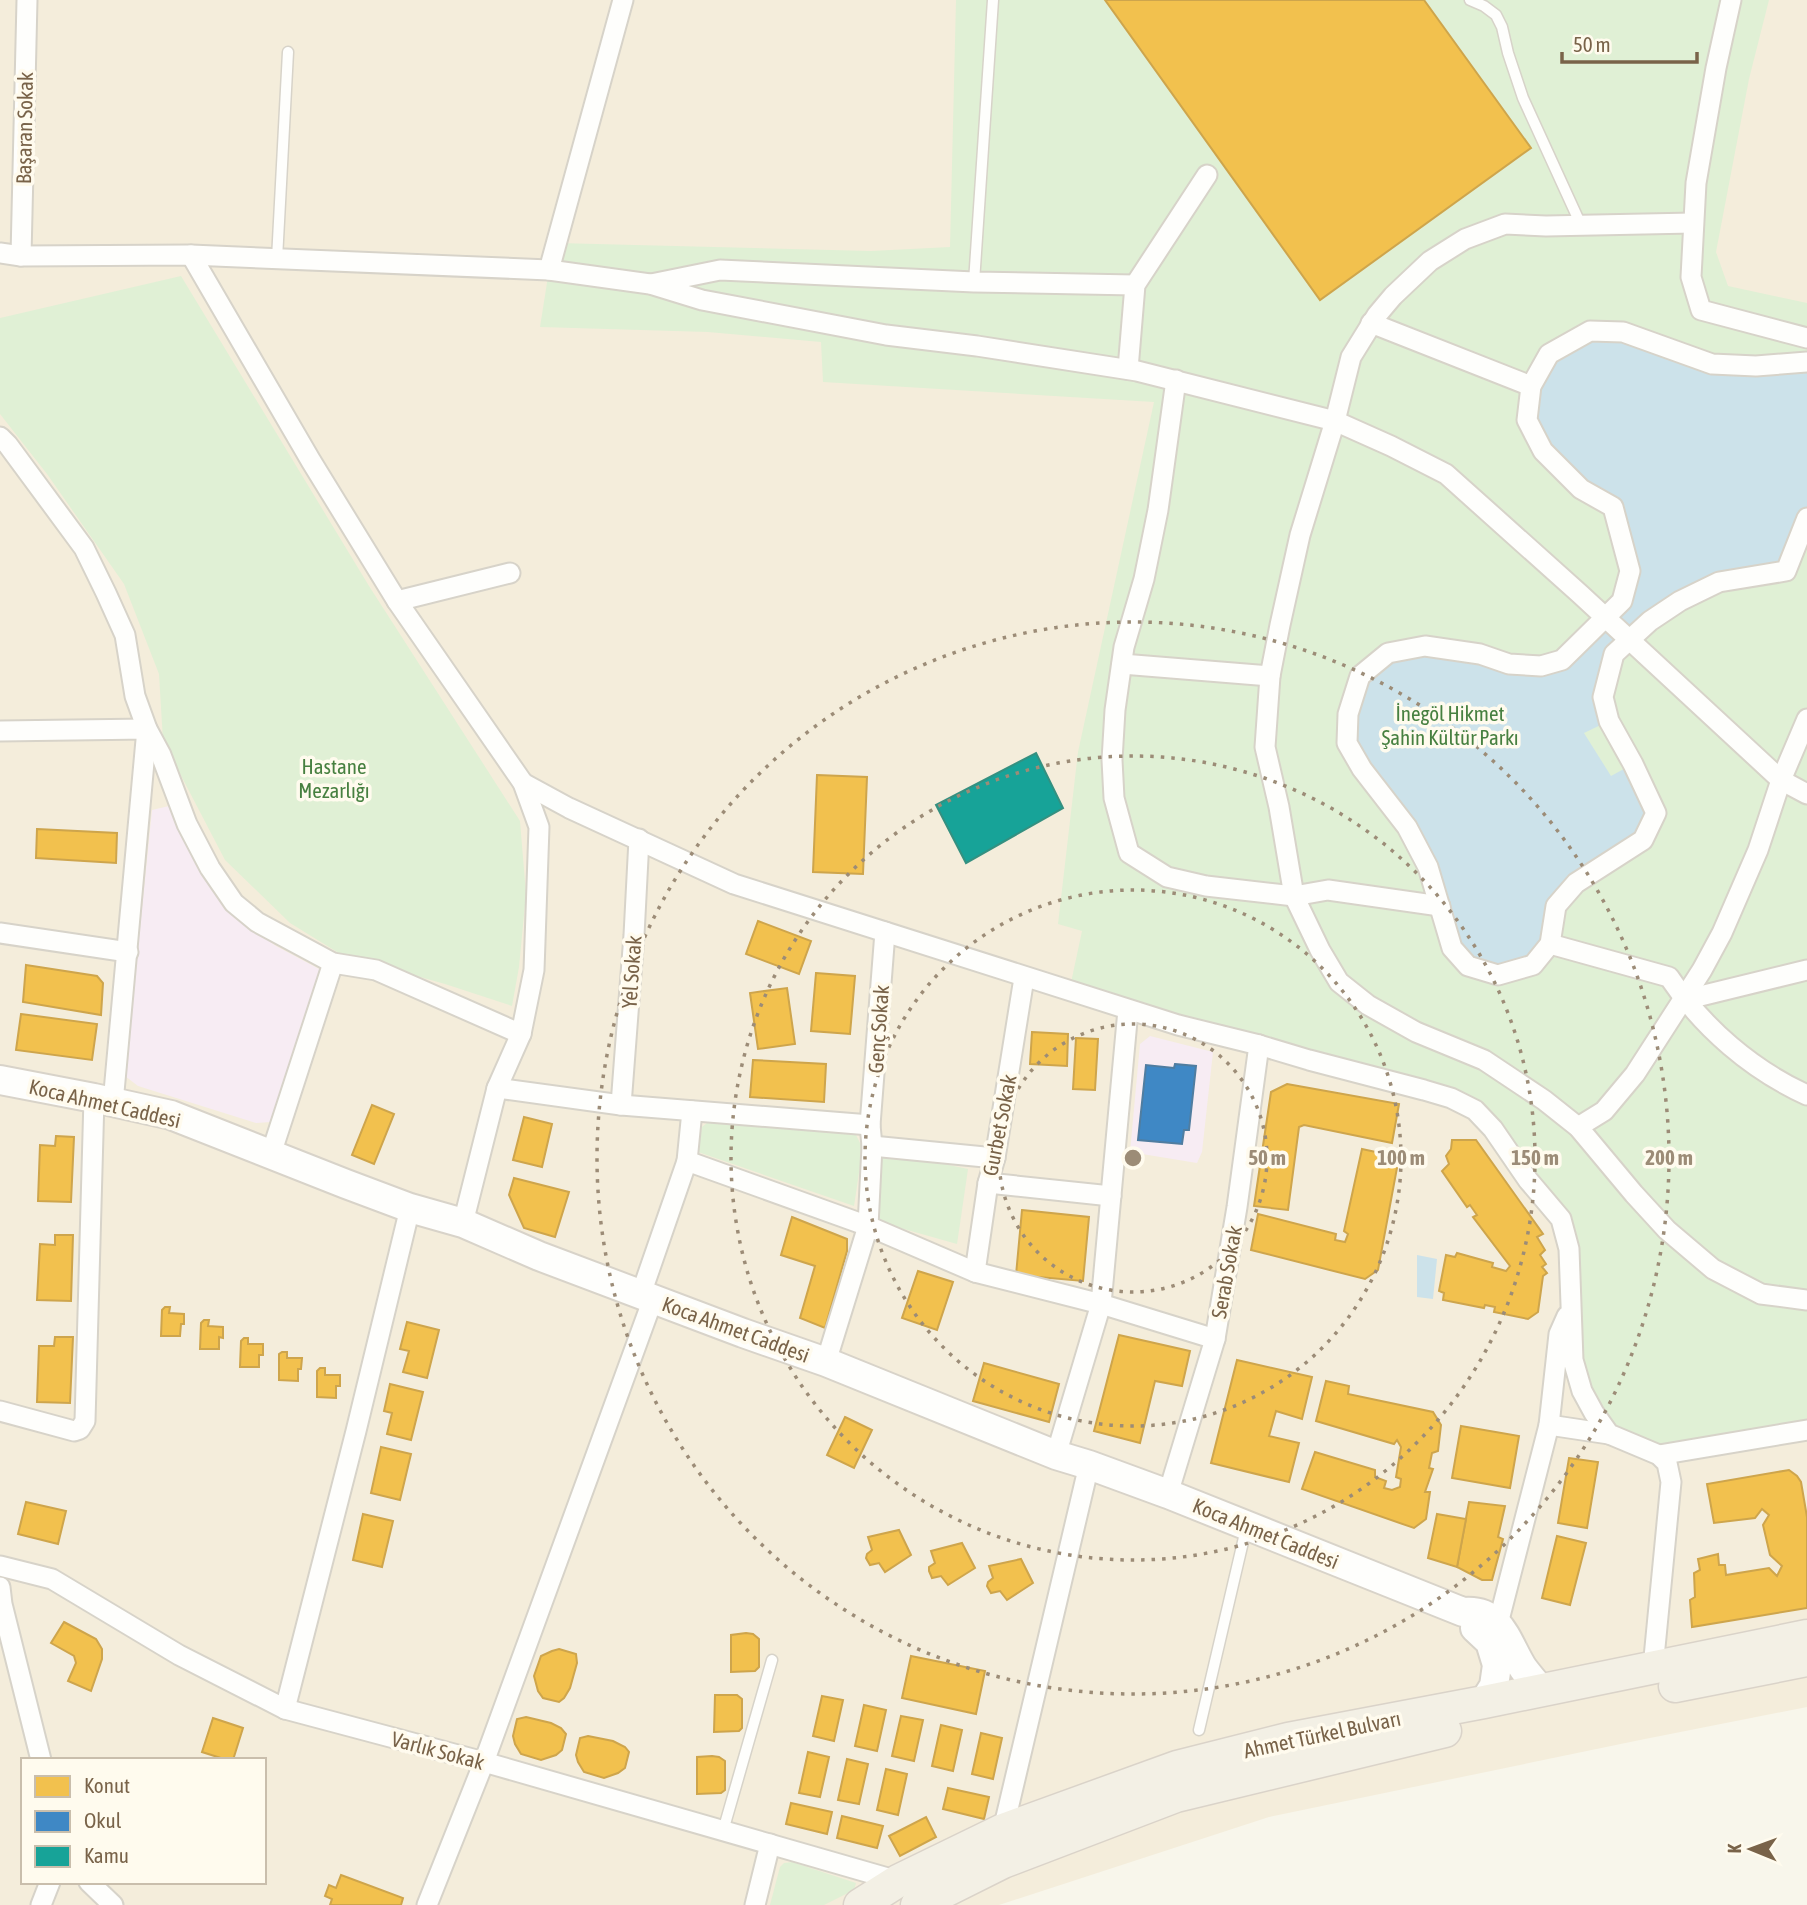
<svg xmlns="http://www.w3.org/2000/svg" width="1807" height="1905" font-family="'Asap Condensed',sans-serif">
	<style>
		.residential { fill: #f4eddb; fill-rule: evenodd }
		.education { fill: #f7ecf3 }
		.green { fill: #e0f0d5 }
		.water { fill: #cce2ea }
		.homes { fill: #f2c14e; stroke: #cea54c; stroke-width: 2 }
		.schools { fill: #3f88c5; stroke: #507da0; stroke-width: 2 }
		.public { fill: #17a398; stroke: #349080; stroke-width: 2 }
		.lines { fill: none; stroke-linecap: round; stroke-linejoin: round }
		.lane-casing { stroke: #d7d3c9; stroke-width: 13 }
		.street-casing { stroke: #d7d3c9; stroke-width: 23 }
		.secondary-casing { stroke: #d8d3c9; stroke-width: 32 }
		.primary-casing { stroke: #dad3c9; stroke-width: 35 }
		.lane { stroke: #fefefc; stroke-width: 10 }
		.street { stroke: #fefefc; stroke-width: 19 }
		.secondary { stroke: #fefefc; stroke-width: 28 }
		.primary { stroke: #f3f0e5; stroke-width: 32 }
		.ring { fill: none; stroke: #9c8c77; stroke-width: 3.5; stroke-dasharray: 3.5 7 }
		.labels { text-anchor: middle; dominant-baseline: central; stroke-width: 7; stroke-linejoin: round; paint-order: stroke }
		.street-label { font-size: 21px; fill: #796349; stroke: #fffbee }
		.park-label { font-size: 21px; fill: #478040; stroke: #fffbee }
		.centre { fill: #9c8c77; stroke: #fffbee; stroke-width: 3.5 }
		.ring-label { font-size: 21px; text-anchor: middle; font-weight: bold; fill: #9c8c77; stroke: #fffbee; stroke-width: 7; stroke-linejoin: round; paint-order: stroke }
	</style>
	<rect width="100%" height="100%" fill="#f8f6eb"/>
	<path class="residential" d="M0,0H1807V1707L1640,1740L1269,1817L999,1905H0ZM23,1760H264V1882H23Z"/>
	<g class="education">
		<path d="M169,806L203,874L250,928L276,946L321,970L271,1122L256,1123L138,1086L125,1076L152,810Z"/>
		<path d="M1150,1036L1213,1052L1202,1152L1197,1163L1130,1152L1140,1044Z"/>
	</g>
	<g class="green">
		<path d="M956,0H1769L1749,79L1716,252L1728,286L1807,303V1430L1659,1455L1609,1434L1582,1391L1561,1219L1475,1110L1069,992L1082,931L1058,924L1078,752L1154,402L823,382L821,342L708,332L540,327L549,270L557,243L871,251L950,247Z"/>
		<path d="M181,276L369,586L520,821L526,894L519,967L512,1006L445,984L342,955L290,923L225,860L163,741L159,674L124,584L47,474L0,414V318Z"/>
		<path d="M714,1121L855,1133L861,1145V1159L854,1206L698,1152L702,1127L707,1123Z"/>
		<path d="M887,1152L968,1169L957,1244L879,1222L876,1214L881,1158Z"/>
		<path d="M792,1862L856,1883L854,1890L824,1905H770L780,1867L784,1863Z"/>
	</g>
	<g class="water">
		<path d="M1590,331L1712,364L1807,362V518L1786,571L1719,582L1614,654L1609,721L1584,733L1611,776L1633,764L1656,813L1643,840L1576,883L1533,965L1468,966L1428,867L1362,769L1348,714L1360,676L1425,646L1541,666L1622,601L1630,571L1613,507L1581,489L1527,420L1549,354Z"/>
		<path d="M1417,1255L1437,1259L1433,1299L1417,1297Z"/>
	</g>
	<g class="homes">
		<path d="M1105,0H1424L1531,148L1320,300Z"/>
		<path d="M817,775L867,777L863,874L813,872Z"/>
		<path d="M37,829L117,833L116,863L36,858Z"/>
		<path d="M758,921L811,941L799,974L746,954Z"/>
		<path d="M26,965L97,976L103,983L101,1015L23,1002Z"/>
		<path d="M816,973L855,976L850,1034L811,1031Z"/>
		<path d="M787,988L795,1044L758,1049L750,993Z"/>
		<path d="M21,1014L97,1024L92,1060L16,1050Z"/>
		<path d="M1032,1032L1068,1034L1067,1066L1030,1064Z"/>
		<path d="M1076,1038L1098,1039L1095,1090L1073,1089Z"/>
		<path d="M753,1060L826,1064L824,1102L750,1097Z"/>
		<path d="M1287,1084L1399,1104L1392,1143L1304,1125L1299,1127L1288,1210L1254,1206L1271,1092Z"/>
		<path d="M372,1105L394,1114L374,1164L352,1155Z"/>
		<path d="M524,1117L552,1124L542,1167L513,1160Z"/>
		<path d="M56,1136L74,1137L71,1202L38,1201L40,1145L55,1146Z"/>
		<path d="M1452,1140H1476L1543,1234L1537,1237L1545,1250L1540,1255L1546,1264L1542,1267L1547,1273L1543,1276L1538,1312L1528,1319L1494,1312L1495,1307L1485,1305L1484,1308L1443,1300L1444,1293L1439,1291L1446,1255L1455,1257L1457,1253L1493,1263L1492,1267L1506,1271L1510,1266L1473,1217L1477,1215L1470,1205L1467,1207L1442,1171L1449,1164L1446,1156L1451,1149Z"/>
		<path d="M1362,1149L1399,1157L1378,1270L1365,1279L1251,1250L1258,1214L1336,1234L1335,1240L1345,1242L1348,1234L1344,1231Z"/>
		<path d="M514,1178L569,1192L555,1237L524,1228L509,1195Z"/>
		<path d="M1022,1210L1089,1217L1083,1281L1016,1275Z"/>
		<path d="M792,1217L847,1239V1251L825,1328L800,1318L815,1266L781,1255Z"/>
		<path d="M55,1235H73L71,1301L37,1300L40,1244L55,1245Z"/>
		<path d="M918,1271L953,1282L937,1330L902,1318Z"/>
		<path d="M165,1307H170L169,1313L184,1314V1324H181L180,1336H161L162,1310Z"/>
		<path d="M204,1320H209L208,1326L223,1327V1338L219,1337V1349H200L201,1323Z"/>
		<path d="M407,1322L439,1330L427,1378L403,1372L409,1351L400,1349Z"/>
		<path d="M1119,1335L1190,1351L1182,1386L1155,1381L1140,1443L1094,1431Z"/>
		<path d="M55,1337H73L70,1403L37,1402L39,1346H54Z"/>
		<path d="M244,1338H248V1344H263V1355H259V1367H240L241,1341Z"/>
		<path d="M282,1352H287V1358H302L301,1369H298V1381L279,1380V1354Z"/>
		<path d="M1237,1360L1312,1377L1302,1419L1276,1411L1269,1436L1299,1443L1289,1482L1211,1463Z"/>
		<path d="M984,1363L1059,1384L1049,1422L973,1401Z"/>
		<path d="M320,1368H325V1375H340V1386H336V1398L317,1397V1371Z"/>
		<path d="M1326,1381L1349,1386L1348,1394L1433,1412L1441,1425L1438,1451L1432,1453L1429,1468L1433,1469L1425,1492H1430L1426,1519L1414,1528L1302,1489L1315,1452L1375,1470V1477L1386,1481L1384,1488L1392,1490L1400,1487L1401,1479L1396,1477L1401,1447L1397,1440L1394,1444L1316,1421Z"/>
		<path d="M390,1384L423,1392L411,1440L387,1434L392,1413L384,1411Z"/>
		<path d="M845,1417L872,1430L854,1468L827,1455Z"/>
		<path d="M1461,1426L1519,1436L1510,1488L1452,1478Z"/>
		<path d="M381,1447L411,1454L400,1500L371,1493Z"/>
		<path d="M1569,1458L1598,1462L1587,1528L1558,1523Z"/>
		<path d="M1789,1470L1797,1476L1801,1482L1807,1517V1608L1692,1627L1690,1600L1695,1597L1694,1573L1700,1570L1698,1559L1718,1554L1719,1565H1725L1726,1575L1769,1568L1777,1576L1782,1566L1770,1555L1763,1525L1769,1515L1762,1509L1755,1518L1714,1523L1707,1484Z"/>
		<path d="M26,1502L66,1511L58,1544L18,1534Z"/>
		<path d="M1469,1502L1505,1506L1498,1537L1503,1539L1492,1580H1482L1457,1567Z"/>
		<path d="M363,1514L393,1521L382,1567L353,1560Z"/>
		<path d="M1437,1514L1466,1519L1457,1567L1428,1558Z"/>
		<path d="M899,1530L911,1555L885,1572L879,1563L870,1565L866,1558L867,1554L872,1550L868,1537Z"/>
		<path d="M1557,1536L1586,1543L1570,1605L1542,1598Z"/>
		<path d="M962,1543L975,1568L948,1585L941,1576L932,1578L929,1571V1567L935,1563L931,1551Z"/>
		<path d="M1021,1559L1033,1583L1007,1600L1000,1591L991,1593L987,1586L988,1582L993,1578L989,1566Z"/>
		<path d="M64,1622L96,1639L102,1649V1659L91,1691L68,1681L76,1663L74,1656L51,1643Z"/>
		<path d="M746,1633L753,1634L759,1639V1667L755,1671L731,1672V1635Z"/>
		<path d="M559,1649L576,1654L577,1663L570,1688L564,1698L559,1702L543,1698L538,1691L534,1676L541,1656L552,1651Z"/>
		<path d="M911,1656L985,1671L976,1714L902,1698Z"/>
		<path d="M715,1695H737L742,1699V1728L739,1731L714,1732Z"/>
		<path d="M822,1696L843,1700L834,1741L813,1736Z"/>
		<path d="M864,1705L886,1710L877,1751L855,1746Z"/>
		<path d="M901,1716L923,1720L914,1761L892,1756Z"/>
		<path d="M526,1717L551,1723L561,1728L566,1734L562,1750L556,1755L541,1760L521,1754L515,1744L513,1736L517,1719Z"/>
		<path d="M213,1718L243,1728L233,1760H227L202,1752Z"/>
		<path d="M941,1725L962,1730L953,1771L932,1766Z"/>
		<path d="M981,1733L1002,1738L993,1779L972,1774Z"/>
		<path d="M588,1736L613,1741L625,1747L629,1752L625,1768L618,1773L604,1778L584,1772L578,1762L576,1755L580,1738Z"/>
		<path d="M808,1752L829,1757L820,1797L799,1793Z"/>
		<path d="M712,1756L719,1757L725,1761V1790L721,1793L697,1794V1757Z"/>
		<path d="M847,1759L868,1764L859,1804L838,1800Z"/>
		<path d="M886,1769L907,1774L898,1815L877,1810Z"/>
		<path d="M948,1788L989,1797L984,1819L943,1809Z"/>
		<path d="M791,1803L832,1812L827,1834L786,1824Z"/>
		<path d="M842,1816L883,1826L877,1848L837,1838Z"/>
		<path d="M926,1817L936,1837L900,1856L889,1836Z"/>
		<path d="M341,1875L403,1898L401,1905H330L332,1899L325,1896L329,1885L336,1888Z"/>
	</g>
	<path class="schools" d="M1175,1064L1196,1066L1189,1130H1184L1182,1144L1138,1140L1146,1065L1174,1068Z"/>
	<path class="public" d="M1036,753L1063,808L966,863L936,805Z"/>
	<g class="lines">
		<defs>
			<g id="lane">
				<path d="M1470,0L1484,6L1496,15L1502,27L1508,53L1523,98L1581,225"/>
				<path d="M277,259L288,52"/>
				<path d="M974,282L993,0"/>
				<path d="M1199,1730L1246,1529"/>
				<path d="M723,1831L772,1660"/>
			</g>
			<g id="street">
				<path d="M1731,0L1716,68L1696,183L1691,277L1701,310L1807,338"/>
				<path d="M1693,223L1546,226L1505,224L1465,239L1430,261L1393,296L1377,315L1351,357L1335,421L1300,535L1280,625L1270,676L1265,747L1279,807L1294,896L1320,950L1339,982L1368,1005L1416,1032L1484,1060L1544,1100L1578,1127L1634,1194L1667,1230L1713,1269L1761,1294L1807,1300"/>
				<path d="M0,253L21,256L191,255L549,270L650,284L702,300L886,335L977,346L1137,371L1335,421L1391,446L1446,474L1580,594L1781,780L1807,794"/>
				<path d="M191,255L311,461L397,601L523,783L539,827L534,970L521,1034L497,1088L463,1223"/>
				<path d="M21,256L27,0"/>
				<path d="M549,270L623,0"/>
				<path d="M651,284L720,270L974,282L1135,285"/>
				<path d="M1371,323L1531,386"/>
				<path d="M1807,362L1756,366L1712,364L1623,332L1590,331L1549,354L1531,386L1527,420L1543,451L1581,489L1613,507L1630,571L1622,601L1562,660L1541,666L1509,664L1480,654L1425,646L1388,653L1360,676L1348,714L1347,743L1362,769L1407,827L1428,867L1452,948L1468,966L1498,975L1533,965L1550,944L1556,906L1576,883L1643,840L1656,813L1633,764L1609,721L1603,697L1614,654L1650,621L1680,601L1719,582L1786,571L1807,518"/>
				<path d="M1128,369L1135,285L1207,175"/>
				<path d="M1176,380L1158,510L1144,579L1124,647L1115,710L1112,760L1114,798L1129,853L1167,877L1206,886L1294,896L1328,890L1440,906"/>
				<path d="M0,437L8,445L84,548L106,593L125,635L135,696L147,729L161,755L187,824L210,868L234,903L257,922L333,963L376,970L521,1034"/>
				<path d="M397,601L510,573"/>
				<path d="M1122,664L1270,676"/>
				<path d="M0,731L147,729L113,1103"/>
				<path d="M523,783L569,808L734,884L1178,1025L1259,1045L1309,1060L1424,1090L1451,1098L1475,1110L1493,1129L1528,1180L1561,1219L1569,1249L1573,1360L1582,1391L1594,1413L1609,1434L1659,1455L1667,1463L1671,1482L1653,1668"/>
				<path d="M0,933L128,952"/>
				<path d="M1550,944L1669,977C1703,1028 1752,1070 1807,1095"/>
				<path d="M1684,1000L1807,970"/>
				<path d="M497,1088L621,1105L870,1125"/>
				<path d="M621,1105L634,935L639,839"/>
				<path d="M1578,1127L1604,1111L1635,1074L1702,970L1722,933L1758,850L1781,780L1807,719"/>
				<path d="M872,1146L995,1158"/>
				<path d="M271,1154L333,963"/>
				<path d="M687,1161L868,1226L975,1272L1101,1304L1215,1339"/>
				<path d="M988,1183L1111,1196"/>
				<path d="M975,1272L988,1183L995,1158L1024,978"/>
				<path d="M641,1294L687,1161L692,1111"/>
				<path d="M826,1362L868,1226L872,1146L870,1125L885,932"/>
				<path d="M0,1411L74,1431L80,1429L85,1421L94,1098"/>
				<path d="M1549,1425L1609,1434"/>
				<path d="M1056,1455L1101,1304L1128,1010"/>
				<path d="M1659,1455L1807,1430"/>
				<path d="M1168,1494L1215,1339L1237,1207L1259,1045"/>
				<path d="M0,1566L52,1579L179,1655L285,1709L484,1762L898,1881"/>
				<path d="M0,1587L2,1604L41,1760"/>
				<path d="M1494,1633L1498,1624L1549,1425L1559,1334L1567,1316"/>
				<path d="M285,1709L356,1431L410,1208"/>
				<path d="M1003,1830L1089,1465"/>
				<path d="M89,1882L113,1905"/>
				<path d="M41,1905L50,1882"/>
				<path d="M427,1905L484,1762L653,1299"/>
				<path d="M755,1905L770,1844"/>
			</g>
			<g id="secondary">
				<path d="M0,1080L94,1098L171,1115L346,1184L410,1208L463,1223L539,1256L743,1333L826,1362L1056,1455L1089,1465L1168,1494L1463,1612C1501,1608 1507,1643 1523,1668C1529,1676 1535,1683 1541,1690"/>
				<path d="M1475,1628L1490,1642L1497,1665L1494,1686L1484,1702"/>
			</g>
			<g id="primary">
				<path d="M1675,1686L1807,1660"/>
				<path d="M860,1905L898,1881L1003,1830L1177,1767L1288,1739L1484,1702L1807,1636"/>
				<path d="M917,1905L1003,1862L1176,1796L1445,1731"/>
			</g>
		</defs>
		<use href="#lane" class="lane-casing"/>
		<use href="#street" class="street-casing"/>
		<use href="#secondary" class="secondary-casing"/>
		<use href="#primary" class="primary-casing"/>
		<use href="#lane" class="lane"/>
		<use href="#street" class="street"/>
		<use href="#secondary" class="secondary"/>
		<use href="#primary" class="primary"/>
	</g>
	<g class="ring">
		<circle cx="1133" cy="1158" r="134"/>
		<circle cx="1133" cy="1158" r="268"/>
		<circle cx="1133" cy="1158" r="402"/>
		<circle cx="1133" cy="1158" r="536"/>
	</g>
	<g class="labels">
		<g class="street-label">
			<text transform="translate(24 128) rotate(-89)">Başaran Sokak</text>
			<text transform="translate(631 972) rotate(-86)">Yel Sokak</text>
			<text transform="translate(878 1029) rotate(-86)">Genç Sokak</text>
			<text transform="translate(105 1103) rotate(13)">Koca Ahmet Caddesi</text>
			<text transform="translate(999 1125) rotate(-79)">Gurbet Sokak</text>
			<text transform="translate(1226 1272) rotate(-80)">Serab Sokak</text>
			<text transform="translate(736 1329) rotate(20)">Koca Ahmet Caddesi</text>
			<text transform="translate(1266 1533) rotate(22)">Koca Ahmet Caddesi</text>
			<text transform="translate(1322 1734) rotate(-12)">Ahmet Türkel Bulvarı</text>
			<text transform="translate(438 1750) rotate(15)">Varlık Sokak</text>
		</g>
		<g class="park-label">
			<text x="1450" y="713">İnegöl Hikmet<tspan x="1450" dy="24">Şahin Kültür Parkı</tspan></text>
			<text x="334" y="766">Hastane<tspan x="334" dy="24">Mezarlığı</tspan></text>
		</g>
	</g>
	<circle cx="1133" cy="1158" r="10" class="centre"/>
	<g class="ring-label">
		<text x="1267" y="1165">50 m</text>
		<text x="1401" y="1165">100 m</text>
		<text x="1535" y="1165">150 m</text>
		<text x="1669" y="1165">200 m</text>
	</g>
	<rect x="21" y="1758" width="245" height="126" fill="#fffbee" stroke="#c9beac" stroke-width="2"/>
	<rect x="35" y="1776" width="35" height="21" fill="#f2c14e" stroke="#c9beac" stroke-width="2"/>
	<text x="84" y="1793" font-size="21" fill="#796349">Konut</text>
	<rect x="35" y="1811" width="35" height="21" fill="#3f88c5" stroke="#c9beac" stroke-width="2"/>
	<text x="84" y="1828" font-size="21" fill="#796349">Okul</text>
	<rect x="35" y="1846" width="35" height="21" fill="#17a398" stroke="#c9beac" stroke-width="2"/>
	<text x="84" y="1863" font-size="21" fill="#796349">Kamu</text>
	<g transform="translate(1751 1849) rotate(271)" stroke="#fffbee" stroke-width="5" paint-order="stroke">
	<path d="M0-5L12 26L0 18L-12 26Z" fill="#796349"/>
	<text y="-10" font-size="19" font-weight="bold" text-anchor="middle" fill="#796349">K</text>
	</g>
	<path d="M1562 52v10h135v-10" fill="none" stroke="#796349" stroke-width="3.5"/>
	<text x="1573" y="52" font-size="21" fill="#796349" stroke="#fffbee" stroke-width="5" paint-order="stroke">50 m</text>
</svg>
